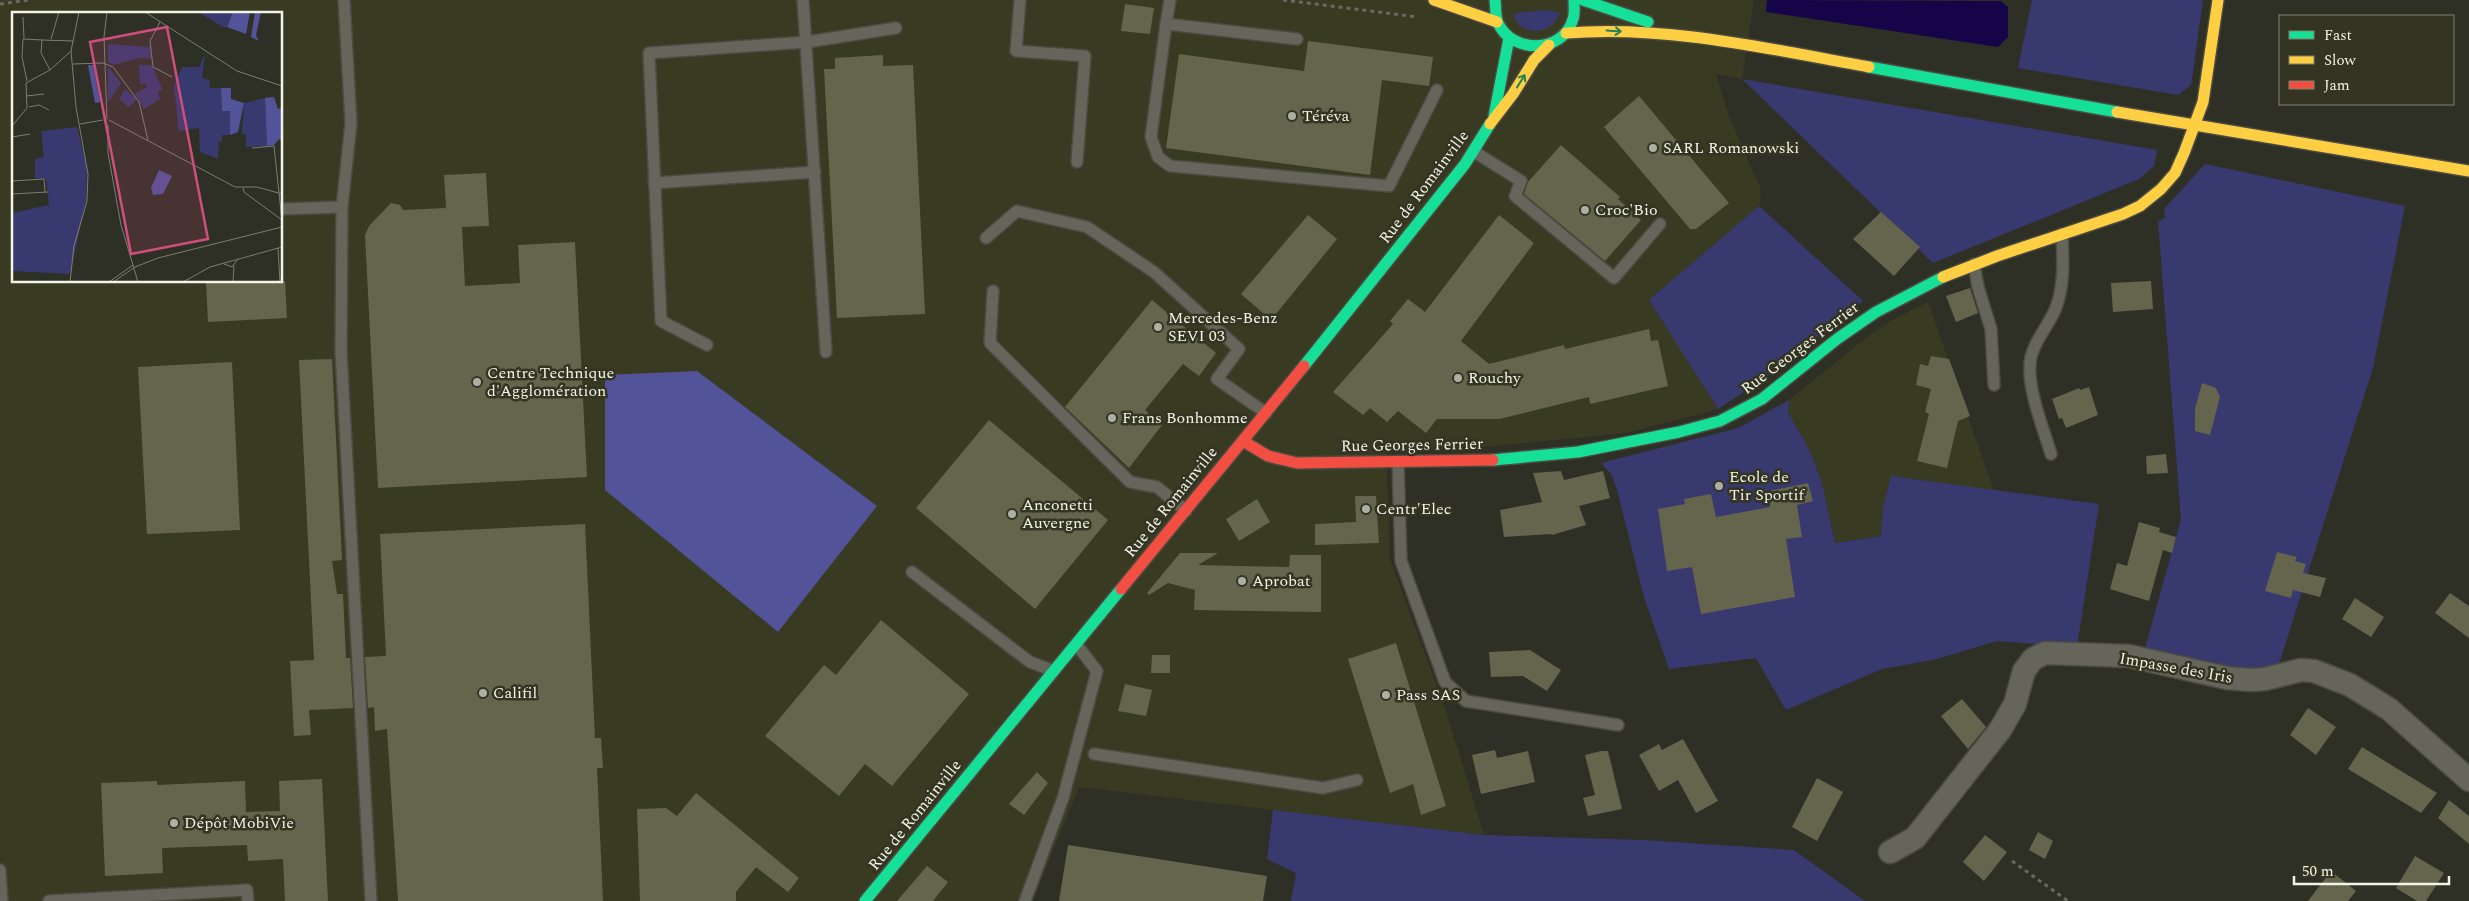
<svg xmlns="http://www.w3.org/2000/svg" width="2469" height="901" font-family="Spectral,serif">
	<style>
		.built { fill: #393a22; fill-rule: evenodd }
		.green { fill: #38396f }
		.forest { fill: #525399 }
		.water { fill: #150448 }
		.building { fill: #64654c }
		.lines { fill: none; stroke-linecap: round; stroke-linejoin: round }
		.lane-casing { stroke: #4b4b42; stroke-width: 14 }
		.street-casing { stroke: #4b4b42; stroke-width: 25 }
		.fast-casing { stroke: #4b4b42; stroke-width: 14 }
		.slow-casing { stroke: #4b4b42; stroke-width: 14 }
		.jam-casing { stroke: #4b4b42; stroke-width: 14 }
		.path { stroke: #686961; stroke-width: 3; stroke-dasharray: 4 4; stroke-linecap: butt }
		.lane { stroke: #65655c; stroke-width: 11 }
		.street { stroke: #65655c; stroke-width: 22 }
		.fast { stroke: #16e098; stroke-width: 11 }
		.slow { stroke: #ffcf43; stroke-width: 11 }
		.jam { stroke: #f24e42; stroke-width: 11 }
		.oneway { stroke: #268157 }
		.poi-dot { fill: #aeafa4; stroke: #333421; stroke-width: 2 }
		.labels { text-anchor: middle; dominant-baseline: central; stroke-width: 5; stroke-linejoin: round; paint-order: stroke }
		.poi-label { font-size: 16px; fill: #f3f4e8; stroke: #333421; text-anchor: start }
		.street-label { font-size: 16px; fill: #f3f4e8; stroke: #333421 }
		.inset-road { fill: none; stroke: #7d7e73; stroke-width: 1 }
		.view { fill: #ce4f7e; fill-opacity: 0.15; stroke: #ce4f7e; stroke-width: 2.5 }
		.inset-edge { fill: none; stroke: #f3f4e8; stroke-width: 2.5 }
	</style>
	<rect width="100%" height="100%" fill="#2f3025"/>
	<g class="built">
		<path d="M0,0H1754L1742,79L1716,74L1727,111L1761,190L1759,206L1650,300L1718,409L1627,433L1473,448L1386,452L1390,559L1445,708L1484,835L1079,787L1033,901H0ZM14,14H281V281H14Z"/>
		<path d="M1928,302L1994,491L1891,476L1883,507L1881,536L1835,543L1822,483L1811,453L1788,412L1789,400L1871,334L1892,320Z"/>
	</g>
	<g class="green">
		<path d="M2032,0H2203L2191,85L2178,95L2018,68Z"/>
		<path d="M1548,10L1560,13C1552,35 1522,38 1513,15L1524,12Z"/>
		<path d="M1742,79L2157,150L2154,166L2139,179L1933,263Z"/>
		<path d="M2205,164L2405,206L2373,368L2279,664L2256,674L2144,652L2181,519L2158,221L2165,218L2164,209Z"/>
		<path d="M1759,206L1863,301L1760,382L1718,409L1649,300Z"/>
		<path d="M1789,400L1788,412L1811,453L1822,483L1835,543L1881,536L1883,507L1891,476L2099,504L2077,647L1997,641L1937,659L1882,669L1786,710L1756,658L1669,669L1644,597L1617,490L1612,475L1601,463L1738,428Z"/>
		<path d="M1273,810L1484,835L1644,840L1794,850L1865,901H1291L1296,873L1267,859Z"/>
	</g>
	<path class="forest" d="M697,371L877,506L778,632L605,490V375Z"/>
	<path class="water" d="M1767,0L2001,1L2008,7V37L1998,47L1766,12Z"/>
	<g class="building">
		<path d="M1125,4L1154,8L1150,34L1121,31Z"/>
		<path d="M1308,41L1433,57L1429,86L1382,80L1370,175L1166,148L1179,54L1304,71Z"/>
		<path d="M883,55V66L913,65L925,314L837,318L824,69H835V58Z"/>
		<path d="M1639,96L1729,203L1696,229H1690L1604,127Z"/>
		<path d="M1561,145L1620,197L1618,199L1641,220L1605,261L1524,194L1528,182Z"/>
		<path d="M486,173L489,226L462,227L465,286L520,283L518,245L575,242L587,477L378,488L365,235L369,226L391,203L400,205L403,210L446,208L444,175Z"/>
		<path d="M1881,212L1920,247L1894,276L1853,239Z"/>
		<path d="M1308,215L1337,239L1271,320L1241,294Z"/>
		<path d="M1499,215L1534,243L1461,341L1489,364L1564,345L1565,349L1649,329L1651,341L1658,340L1668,386L1590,404L1589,397L1499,419H1437L1426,433L1398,411L1387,422L1370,408L1363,415L1333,392L1393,324L1390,321L1408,299L1425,312Z"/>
		<path d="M281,281H285L287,318L208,322L206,282Z"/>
		<path d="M2151,281L2153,309L2113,312L2111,283Z"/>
		<path d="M1970,288L1978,313L1956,322L1946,296Z"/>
		<path d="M1152,300L1216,353L1199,376L1183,364L1145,410L1162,425L1129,468L1065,407Z"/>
		<path d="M1931,356L1949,359L1970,416L1958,421L1947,468L1917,461L1929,414L1925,412L1931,389L1916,385L1920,364L1928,366Z"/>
		<path d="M332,359L342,560L332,561L337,594H343L346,658H350L353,708L309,710L311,735L294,736L290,661L314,660L299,360Z"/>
		<path d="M232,362L240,530L147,534L138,367Z"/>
		<path d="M2202,383L2216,388L2220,397L2210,435L2195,431V409Z"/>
		<path d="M2089,387L2098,415L2066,428L2062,418L2059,419L2052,399L2079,388L2080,390Z"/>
		<path d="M989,420L1108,520L1035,609L916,508Z"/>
		<path d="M2166,454L2168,473L2147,474L2146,456Z"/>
		<path d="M1561,471L1564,480L1603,471L1610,498L1579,506L1586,525L1552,535L1551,534L1504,537L1500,510L1542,502L1533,473Z"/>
		<path d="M1808,483L1813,501L1797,505L1802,537L1786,539L1795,597L1701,614L1692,567L1667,571L1658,509L1685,504L1684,499L1711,494L1716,517L1770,507L1769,491Z"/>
		<path d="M1355,496H1376L1379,543L1315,545V524L1356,522Z"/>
		<path d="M1257,499L1270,522L1239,541L1226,519Z"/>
		<path d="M2139,522L2160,528L2159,532L2176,537L2172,553L2163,550L2149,601L2110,589L2117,563L2127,566Z"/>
		<path d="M585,524L595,738H601L603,768H597L603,901H398L387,729L375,731L374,707L368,708L365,657L386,656L380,534Z"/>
		<path d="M2277,552L2297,557L2295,561L2306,564L2303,573L2326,578L2320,597L2293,590L2291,598L2265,591Z"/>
		<path d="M1180,553H1218L1198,565L1289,567L1290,555H1321V612L1194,610L1195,590L1168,583L1149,595L1147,593Z"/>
		<path d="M2450,593L2469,606V638L2435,613Z"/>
		<path d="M2355,598L2384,617L2371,637L2342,619Z"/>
		<path d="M881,620L969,694L892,786L865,764L839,796L765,736L824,665L836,675Z"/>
		<path d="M1396,643L1446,806L1421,815L1413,784L1390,793L1348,659Z"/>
		<path d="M1530,650L1561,670L1547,691L1523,676L1491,677L1489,652Z"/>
		<path d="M1152,655H1170V673H1151Z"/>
		<path d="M1125,684L1152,690L1146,716L1118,711Z"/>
		<path d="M1962,699L1986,727L1968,749L1941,716Z"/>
		<path d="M2308,708L2336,727L2316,755L2290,735Z"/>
		<path d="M1683,739L1718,801L1696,813L1678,780L1659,791L1639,755L1659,744L1662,750Z"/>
		<path d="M2362,747L2437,793L2421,813L2348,769Z"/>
		<path d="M1495,750L1497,758L1528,751L1535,782L1481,794L1472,755Z"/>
		<path d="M1601,751H1608L1622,809L1588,816L1583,798L1595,795L1585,755Z"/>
		<path d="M1037,772L1048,783L1024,815L1009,804Z"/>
		<path d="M1817,778L1843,792L1817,841L1792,827Z"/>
		<path d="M322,779L328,901H285L283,859L248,861L247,845L162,848L163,873L105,876L101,783L157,781V785L245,781L246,812L280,811L279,781Z"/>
		<path d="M696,793L799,878L788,892L756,867L736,892V901H640L637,809L666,808L677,816Z"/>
		<path d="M2449,800L2469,816V844L2438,818Z"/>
		<path d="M2038,832L2053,841L2045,859L2029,850Z"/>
		<path d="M1985,835L2007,852L1984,881L1963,862Z"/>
		<path d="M1068,845L1267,876L1263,901H1059Z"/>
		<path d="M2415,856L2444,873L2426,901H2417L2396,888Z"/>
		<path d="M927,866L948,882L933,901H897Z"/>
		<path d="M2331,871L2356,891L2348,901H2308Z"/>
	</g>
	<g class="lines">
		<defs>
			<g id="lane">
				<path d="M803,0L826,352"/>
				<path d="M1020,0L1016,51L1085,56L1077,162"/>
				<path d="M1170,0L1166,24L1297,39"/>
				<path d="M1166,24L1151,137L1158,157L1170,166L1389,186L1437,90"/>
				<path d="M1473,151L1521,181L1515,196L1614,278L1660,224"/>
				<path d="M654,183L815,172"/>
				<path d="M342,207L341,352L371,901"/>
				<path d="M281,209L342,207L351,123L344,0"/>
				<path d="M986,238L1017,211L1087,227L1154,272L1239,349L1217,379L1266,413"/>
				<path d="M1974,264L1978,287L1991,329L1994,385"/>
				<path d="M993,291L990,343L1130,482L1157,487L1186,511"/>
				<path d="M707,345L661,321L649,53L807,42L896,28"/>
				<path d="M2051,454C2043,427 2025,384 2031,357C2035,340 2048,326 2055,310C2065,286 2063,259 2062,234"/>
				<path d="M1398,462L1401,561L1445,682L1466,701L1618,725"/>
				<path d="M912,572L1030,662L1054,671"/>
				<path d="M1094,754L1323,788L1357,780"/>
				<path d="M0,870L2,901"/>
				<path d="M49,901L247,890L248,901"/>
				<path d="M1025,901L1063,798L1097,671L1076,644"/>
			</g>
			<path id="street" d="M1890,852L1915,838L2000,730L2015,704L2024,671L2033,659L2045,653L2129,656L2227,678L2250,680L2265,679L2301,670L2314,671L2350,685L2389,709L2469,780"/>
			<g id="fast">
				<path d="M1495,0C1496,7 1495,16 1498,23C1512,54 1563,54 1573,19C1575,14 1574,6 1574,0"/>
				<path d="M1583,0L1648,22"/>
				<path d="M1869,67L2117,112"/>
				<path d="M1494,116L1509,38"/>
				<path d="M1304,366L1465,164L1490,124"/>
				<path d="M1493,460L1578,452L1679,432L1720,421L1762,399L1837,339L1876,312L1943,277"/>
				<path d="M865,901L1121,589"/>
			</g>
			<g id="slow">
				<path d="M1434,0L1497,22"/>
				<path d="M1566,33C1668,25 1769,49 1869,67"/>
				<path d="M2117,112L2469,171"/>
				<path d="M1490,124L1513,94L1534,60L1549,45"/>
				<path d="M1943,277L1997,256L2123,214L2140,206L2161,189L2175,173L2184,153L2203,102L2218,0"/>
			</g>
			<g id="jam">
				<path d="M1243,441L1268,456L1297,463L1493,460"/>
				<path d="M1121,589L1304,366"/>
			</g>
		</defs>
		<use href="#lane" class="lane-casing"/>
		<use href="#street" class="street-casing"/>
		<use href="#fast" class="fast-casing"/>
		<use href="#slow" class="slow-casing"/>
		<use href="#jam" class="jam-casing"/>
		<g class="path">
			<path d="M1283,0L1417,17"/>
			<path d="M0,4L29,0"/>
			<path d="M2012,861L2068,901"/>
		</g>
		<use href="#lane" class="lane"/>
		<use href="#street" class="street"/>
		<use href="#fast" class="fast"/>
		<use href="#slow" class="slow"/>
		<use href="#jam" class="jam"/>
	</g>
	<defs><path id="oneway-shaft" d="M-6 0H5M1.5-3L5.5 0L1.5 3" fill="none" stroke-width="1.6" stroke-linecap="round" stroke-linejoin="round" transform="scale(1.25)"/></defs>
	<g class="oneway">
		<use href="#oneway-shaft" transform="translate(1614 31) rotate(4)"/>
		<use href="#oneway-shaft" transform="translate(1521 81) rotate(-58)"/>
	</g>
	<g class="poi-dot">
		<circle cx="1292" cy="116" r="5"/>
		<circle cx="1653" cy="148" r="5"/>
		<circle cx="1585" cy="210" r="5"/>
		<circle cx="1158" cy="327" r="5"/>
		<circle cx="1458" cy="378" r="5"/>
		<circle cx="477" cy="382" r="5"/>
		<circle cx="1112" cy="418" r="5"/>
		<circle cx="1719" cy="486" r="5"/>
		<circle cx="1366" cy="509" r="5"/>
		<circle cx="1012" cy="514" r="5"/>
		<circle cx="1242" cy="581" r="5"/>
		<circle cx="483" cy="693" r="5"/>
		<circle cx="1386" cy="695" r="5"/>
		<circle cx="174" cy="823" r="5"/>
	</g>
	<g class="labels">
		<g class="poi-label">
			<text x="1302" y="116">Téréva</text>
			<text x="1663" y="148">SARL Romanowski</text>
			<text x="1595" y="210">Croc'Bio</text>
			<text x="1168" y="318">Mercedes-Benz<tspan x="1168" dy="18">SEVI 03</tspan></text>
			<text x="487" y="373">Centre Technique<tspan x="487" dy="18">d'Agglomération</tspan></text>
			<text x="1468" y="378">Rouchy</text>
			<text x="1122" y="418">Frans Bonhomme</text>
			<text x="1729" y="477">Ecole de<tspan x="1729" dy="18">Tir Sportif</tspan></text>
			<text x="1022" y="505">Anconetti<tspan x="1022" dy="18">Auvergne</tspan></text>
			<text x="1376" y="509">Centr'Elec</text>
			<text x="1252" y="581">Aprobat</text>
			<text x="493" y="693">Califil</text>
			<text x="1396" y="695">Pass SAS</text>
			<text x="184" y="823">Dépôt MobiVie</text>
		</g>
		<g class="street-label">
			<text transform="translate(1424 187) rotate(-53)">Rue de Romainville</text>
			<text transform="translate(1800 348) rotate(-37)">Rue Georges Ferrier</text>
			<text transform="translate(1412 445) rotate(-1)">Rue Georges Ferrier</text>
			<text transform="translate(1171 502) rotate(-51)">Rue de Romainville</text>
			<text transform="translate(2176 668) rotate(10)">Impasse des Iris</text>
			<text transform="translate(915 815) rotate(-51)">Rue de Romainville</text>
		</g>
	</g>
	<g transform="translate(12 12)">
		<rect width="270" height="270" fill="#2f3025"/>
		<path d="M186,0H221L215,15H211ZM96,32L138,35L139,47L127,46L101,53L96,50ZM193,42L190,66L198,68L197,76H209L210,98L218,99V123H210V129H207L206,147L188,140L187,116L167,119L162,74L170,55H187ZM127,53H140L150,77L146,80L148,87L132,97L123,82L135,75L133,71L128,72ZM96,54L109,71L96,91ZM113,77L125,87L117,95L107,87ZM253,86L255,134L234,135V122H230L232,91ZM65,115L75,156L74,188L58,262L0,259V201L37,193L34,167L23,166V147L32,145L29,119Z" fill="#38396f"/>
		<path d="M221,0H238L234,22L215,15ZM243,0H249L244,23L247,29L239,25ZM76,53H81L88,90L83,91ZM209,76H219V87L232,91L226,120L218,123V99H210ZM262,85L266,97L270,96V129L267,127L262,133L255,134L253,86ZM147,158L160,164L151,182L141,183L139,176Z" fill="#525399"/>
		<path class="inset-road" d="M95,0L92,25L95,107M133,0L225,59L270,74M11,5L12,26M148,10L138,29L141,55L160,65M39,27L47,0M61,52L91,51L101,55L127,90L136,128M38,58L29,41L30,28L61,29M15,69L10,45L11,27L30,28M14,84L32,82M17,95L27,93L37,98M15,96L14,71L38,58L59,39L67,0M97,108L223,175H245L270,182M68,112L91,108M96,113V141L109,213L126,270M0,114L15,96M0,125L18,122M240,136L262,134L270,209M0,169L32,167L33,180M231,176L232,180L270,208M0,182L36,180M266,236L268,270M212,252L220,255L226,247M58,270L62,234L75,189L76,162L64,95L59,39M97,270L121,253M101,270L123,255L146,246L270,215M171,270L198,255L270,235M221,270L222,254"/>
		<path class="view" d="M155,15L196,227L119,242L78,30Z"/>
		<rect width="270" height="270" class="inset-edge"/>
	</g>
	<rect x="2279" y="15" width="175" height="90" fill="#333421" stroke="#808171"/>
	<rect x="2289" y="31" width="25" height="8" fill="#16e098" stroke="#808171"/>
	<text x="2324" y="40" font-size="15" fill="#f3f4e8">Fast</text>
	<rect x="2289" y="56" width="25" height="8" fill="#ffcf43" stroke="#808171"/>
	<text x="2324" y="65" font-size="15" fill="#f3f4e8">Slow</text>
	<rect x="2289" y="81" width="25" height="8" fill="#f24e42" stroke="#808171"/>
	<text x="2324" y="90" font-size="15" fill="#f3f4e8">Jam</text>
	<path d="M2294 876v8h155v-8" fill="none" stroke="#f3f4e8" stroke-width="2.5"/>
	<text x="2302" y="876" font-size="15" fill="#f3f4e8" stroke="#333421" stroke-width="4" paint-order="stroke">50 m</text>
</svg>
